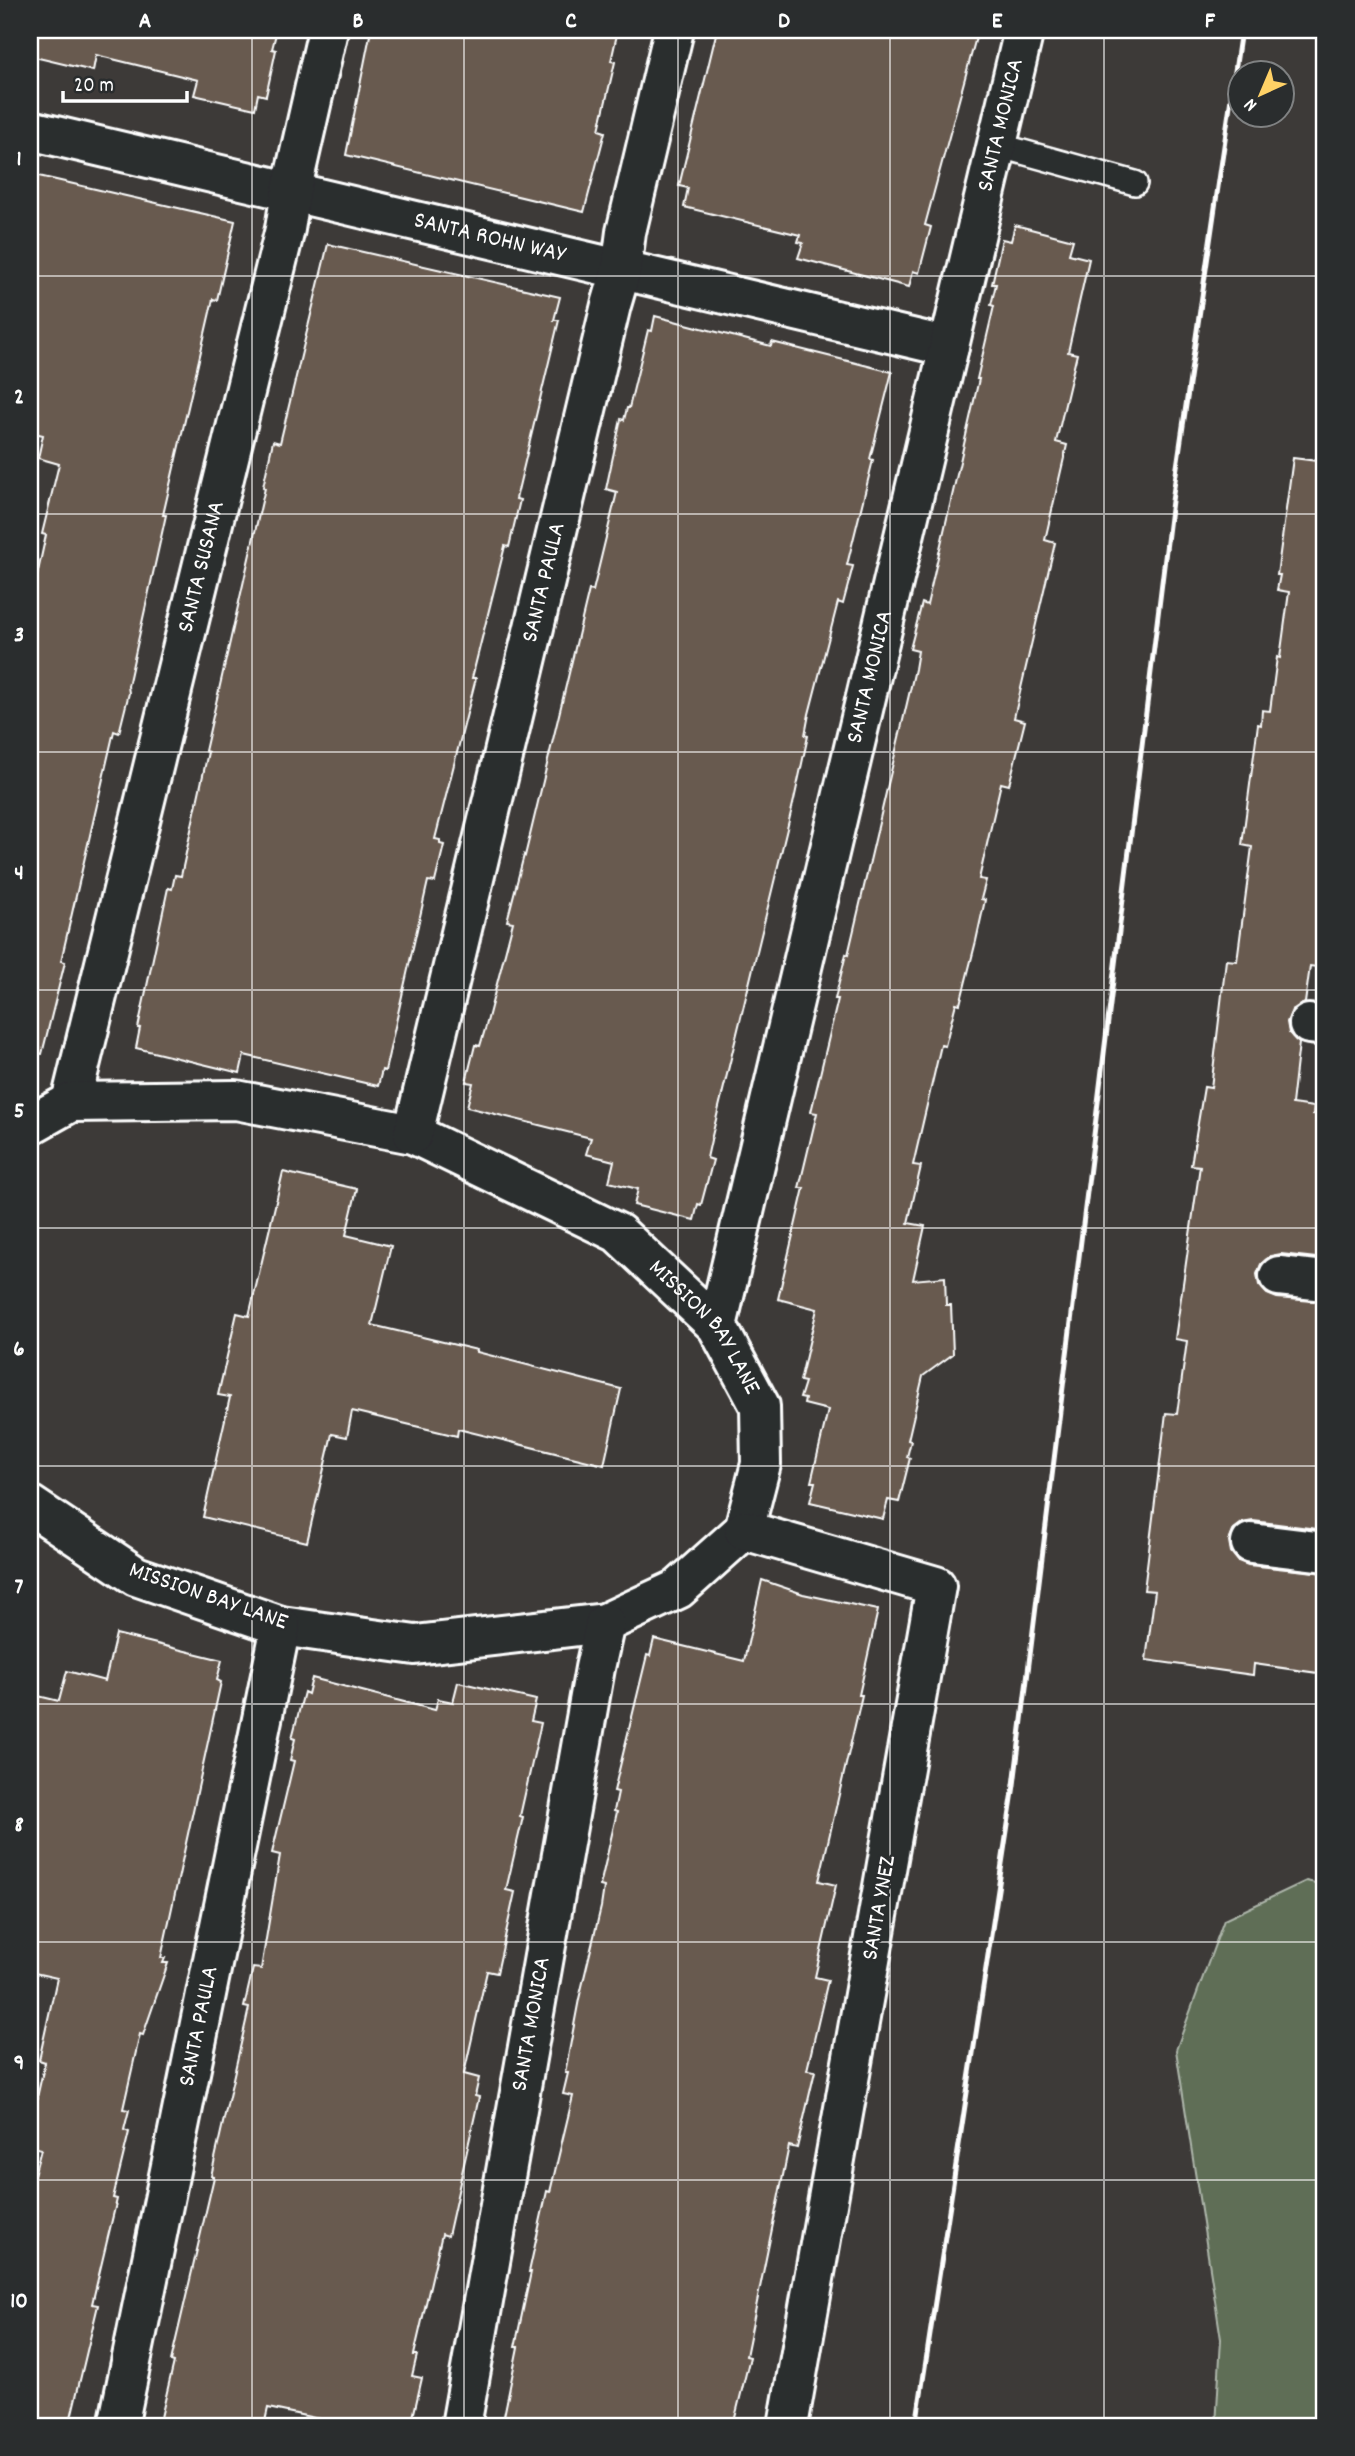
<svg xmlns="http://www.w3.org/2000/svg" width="1355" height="2456" font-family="Dekko,sans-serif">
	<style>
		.green { fill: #5e6e57; stroke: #aeb6ab; stroke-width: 2 }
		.building { fill: #685a4f; stroke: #fff; stroke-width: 2 }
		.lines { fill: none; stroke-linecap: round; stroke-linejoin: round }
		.service-casing { stroke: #fff; stroke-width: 28 }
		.minor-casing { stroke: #fff; stroke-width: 44 }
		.service { stroke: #2a2d2e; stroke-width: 23 }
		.minor { stroke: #2a2d2e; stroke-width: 38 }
		.rail { stroke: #fff; stroke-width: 5 }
		.grid { fill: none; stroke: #fff; stroke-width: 2; stroke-opacity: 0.55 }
		.labels { text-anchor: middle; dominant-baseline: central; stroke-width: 5; stroke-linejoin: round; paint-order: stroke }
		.street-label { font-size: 24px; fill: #fff; stroke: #2a2d2e }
		.neatline { fill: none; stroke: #fff; stroke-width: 2.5 }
		.grid-label { font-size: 23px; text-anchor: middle; font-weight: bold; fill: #fff }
	</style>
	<rect width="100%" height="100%" fill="#3d3a38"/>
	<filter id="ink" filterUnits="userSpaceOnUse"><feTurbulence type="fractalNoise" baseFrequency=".0143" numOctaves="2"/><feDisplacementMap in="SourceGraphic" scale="14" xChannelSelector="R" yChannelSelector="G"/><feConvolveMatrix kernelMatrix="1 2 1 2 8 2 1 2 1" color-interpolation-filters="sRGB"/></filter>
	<g filter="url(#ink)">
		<path class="green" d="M1306,1881L1325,1885V2426H1216L1221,2339L1176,2050L1224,1920Z"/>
		<g class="building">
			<path d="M30,30H277L272,49L276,50L266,96L258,94L255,109L194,95L198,80L96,55L93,71L30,56Z"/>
			<path d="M371,30H618L611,61L615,62L599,130L605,132L584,212L346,155Z"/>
			<path d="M717,30H978L925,225L931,227L919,273L913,271L909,287L798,258L803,243L798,242L800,235L684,207L688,188L679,186Z"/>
			<path d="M30,174L235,221L217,300L213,299L163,515H166L128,686L129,693L119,733L114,731L61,961L65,962L42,1054L30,1053V608L46,535L42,534L59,464L38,458L43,435L30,432Z"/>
			<path d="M1015,225L1073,240L1069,254L1089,259L1068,352L1077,354L1056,442L1067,445L1045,540L1055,543L1014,718L1025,721L1009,785L1001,783L979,879L986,880L981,899L985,900L976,941L960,1004L956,1003L945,1046L941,1045L913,1165L921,1166L908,1223L925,1226L913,1280L945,1277L946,1305H951L953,1354L923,1376L908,1440L911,1441L907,1457L910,1458L899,1502L888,1500L883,1519L810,1502L815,1482H811L828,1410L804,1404L805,1399L800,1398L805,1382L800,1381L817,1309L778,1299L804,1188H799L817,1113L811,1112L838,999H835L846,954L848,955L915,669L918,651L910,649L922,603L927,605L979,379H977L994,306L991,305L996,284H992L1002,239L1011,241Z"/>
			<path d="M328,244L560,297L554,320H559L516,499L520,500L509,547L505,546L472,678H476L435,839L440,840V844L444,845L435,882L428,881L385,1071L382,1070L378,1086L244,1055L240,1073L136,1048L140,1028H138L168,888L172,889L175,875L181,876L208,752L205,751L265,488L263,487L273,441L280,443Z"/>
			<path d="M655,316L771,346L772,342L892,372L870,459L873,460L847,565L853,566L843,604L838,602L809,714L805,735L808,736L794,800L711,1140L707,1158L713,1160L701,1205L698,1204L694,1220L634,1205L638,1189L609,1182L614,1161L586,1154L591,1138L467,1107L473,1083L466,1082L475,1045L480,1046L486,1026L513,922L507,921L524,855L525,856L589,590L593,591L617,492L606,489L621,419L624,420L627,408H629L648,330L652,331Z"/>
			<path d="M1293,458L1325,462V968L1310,966L1305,1003L1292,1010L1287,1022L1289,1033L1299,1043L1292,1104L1314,1107L1313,1114L1325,1115V1259L1281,1254L1271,1256L1261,1264L1257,1274L1259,1285L1267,1294L1277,1298L1325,1302V1530L1253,1521L1242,1523L1234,1529L1229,1541L1231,1552L1238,1561L1248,1565L1325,1573V1674L1254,1664L1253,1675L1146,1660L1155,1591L1144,1590L1166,1413L1177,1414L1187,1341L1175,1339L1200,1166L1191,1165L1204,1087L1211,1088L1226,960L1237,961L1252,847L1242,845L1258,724L1261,725L1262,710L1270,711L1277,657L1280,658L1289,592L1277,590L1280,575H1277Z"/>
			<path d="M283,1172L357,1189L346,1235L391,1246L372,1325L477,1350V1352L621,1389L604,1465L458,1429L457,1436L352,1411L347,1437L332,1434L307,1542L203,1517L230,1397L218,1395L237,1313L249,1316Z"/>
			<path d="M762,1580L803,1594L878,1610L859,1695H862L819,1881L836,1885L815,1977L828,1980L807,2070L815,2071L797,2148L789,2146L746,2356L750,2357L733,2426H502L518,2347H515L531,2272H529L547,2191L550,2192L573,2096L563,2094L568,2073H565L579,1999L601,1907L604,1887L600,1886L617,1812L614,1811L618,1792L614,1791L647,1655L650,1656L654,1639L744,1661Z"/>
			<path d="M116,1634L222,1660L217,1680L221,1682L161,1958H165L163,1963H168L143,2035L140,2034L123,2109L129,2110L124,2130L129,2132L113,2198L117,2199L92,2304L98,2305L69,2426H30V2190L41,2149L30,2146V2129L45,2062L39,2060L57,1978L30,1972V1694L59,1701L67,1671L105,1681Z"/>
			<path d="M312,1678L435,1710L438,1699L453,1702L458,1682L536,1700L531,1721L541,1723L520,1816L523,1817L506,1890L515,1892L497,1973L487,1971L464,2074L479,2078L475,2096L479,2097L448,2236L442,2234L414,2355H417L412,2376L422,2378L411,2426H352L268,2408L264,2426H159L174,2362L171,2361L214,2177L211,2176L249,2008L244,2007L253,1968L261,1969L280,1855L272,1853L294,1761L290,1760L295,1739L292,1738L304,1692L308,1694Z"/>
		</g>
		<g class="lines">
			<defs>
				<path id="service" d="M997,145L1135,183"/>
				<g id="minor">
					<path id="s1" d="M30,130L949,347"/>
					<path d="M1309,1024L1325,1026"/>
					<path id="s2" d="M71,1102L285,229L291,192L328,30"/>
					<path id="s3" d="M30,1125L71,1102L236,1100L413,1134L618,1233L717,1326L760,1406L761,1464L744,1530L678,1589L605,1623L415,1645L281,1626L136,1576L30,1505"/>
					<path id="s4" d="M413,1134L611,305L621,271L626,232L674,30"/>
					<path d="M1279,1276L1325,1281"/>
					<path id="s5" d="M717,1326L1024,30"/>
					<path d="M744,1530L936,1586L788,2426"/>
					<path d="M1251,1543L1325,1552"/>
					<path id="s6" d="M118,2426L281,1626"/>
					<path id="s7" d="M461,2426L595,1668L605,1623"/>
				</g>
			</defs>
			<use href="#service" class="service-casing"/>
			<use href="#minor" class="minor-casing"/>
			<use href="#service" class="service"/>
			<use href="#minor" class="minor"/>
			<path class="rail" d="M916,2426L1014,1785L1172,501L1241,30"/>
		</g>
	</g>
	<path class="grid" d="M252,30V2426M464,30V2426M678,30V2426M890,30V2426M1104,30V2426M30,276H1325M30,514H1325M30,752H1325M30,990H1325M30,1228H1325M30,1466H1325M30,1704H1325M30,1942H1325M30,2180H1325"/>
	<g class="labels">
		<g class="street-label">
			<text stroke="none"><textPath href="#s5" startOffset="1234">SANTA MONICA</textPath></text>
			<text stroke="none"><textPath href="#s1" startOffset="472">SANTA ROHN WAY</textPath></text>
			<text stroke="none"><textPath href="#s2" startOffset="551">SANTA SUSANA</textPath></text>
			<text stroke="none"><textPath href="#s4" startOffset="567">SANTA PAULA</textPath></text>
			<text stroke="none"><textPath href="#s5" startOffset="667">SANTA MONICA</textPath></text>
			<text stroke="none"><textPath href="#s3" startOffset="749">MISSION BAY LANE</textPath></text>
			<text transform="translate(208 1597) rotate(19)">MISSION BAY LANE</text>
			<text transform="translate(880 1908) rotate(-80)">SANTA YNEZ</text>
			<text stroke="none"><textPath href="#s7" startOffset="408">SANTA MONICA</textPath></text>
			<text stroke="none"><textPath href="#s6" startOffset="408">SANTA PAULA</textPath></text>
		</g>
	</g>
	<rect width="1355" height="2456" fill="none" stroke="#2a2d2e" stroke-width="77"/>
	<g transform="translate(1261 94) rotate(224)"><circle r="33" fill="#2a2d2e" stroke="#7f8182" stroke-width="2"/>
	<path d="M0-5L12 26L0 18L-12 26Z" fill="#ffd166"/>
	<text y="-10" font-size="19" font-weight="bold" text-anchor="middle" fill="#ffffff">N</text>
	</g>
	<path d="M63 91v10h124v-10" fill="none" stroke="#ffffff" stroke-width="3.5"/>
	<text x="74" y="91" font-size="21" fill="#ffffff" stroke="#2a2d2e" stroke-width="5" paint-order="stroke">20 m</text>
	<rect x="38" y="38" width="1278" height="2380" class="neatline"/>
	<g class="grid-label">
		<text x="145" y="27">A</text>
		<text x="358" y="27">B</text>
		<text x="571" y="27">C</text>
		<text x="784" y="27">D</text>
		<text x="997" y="27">E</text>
		<text x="1210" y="27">F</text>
		<text x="19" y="165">1</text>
		<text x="19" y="403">2</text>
		<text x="19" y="641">3</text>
		<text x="19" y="879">4</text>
		<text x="19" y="1117">5</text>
		<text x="19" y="1355">6</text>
		<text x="19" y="1593">7</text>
		<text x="19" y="1831">8</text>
		<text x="19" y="2069">9</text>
		<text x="19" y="2307">10</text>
	</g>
</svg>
